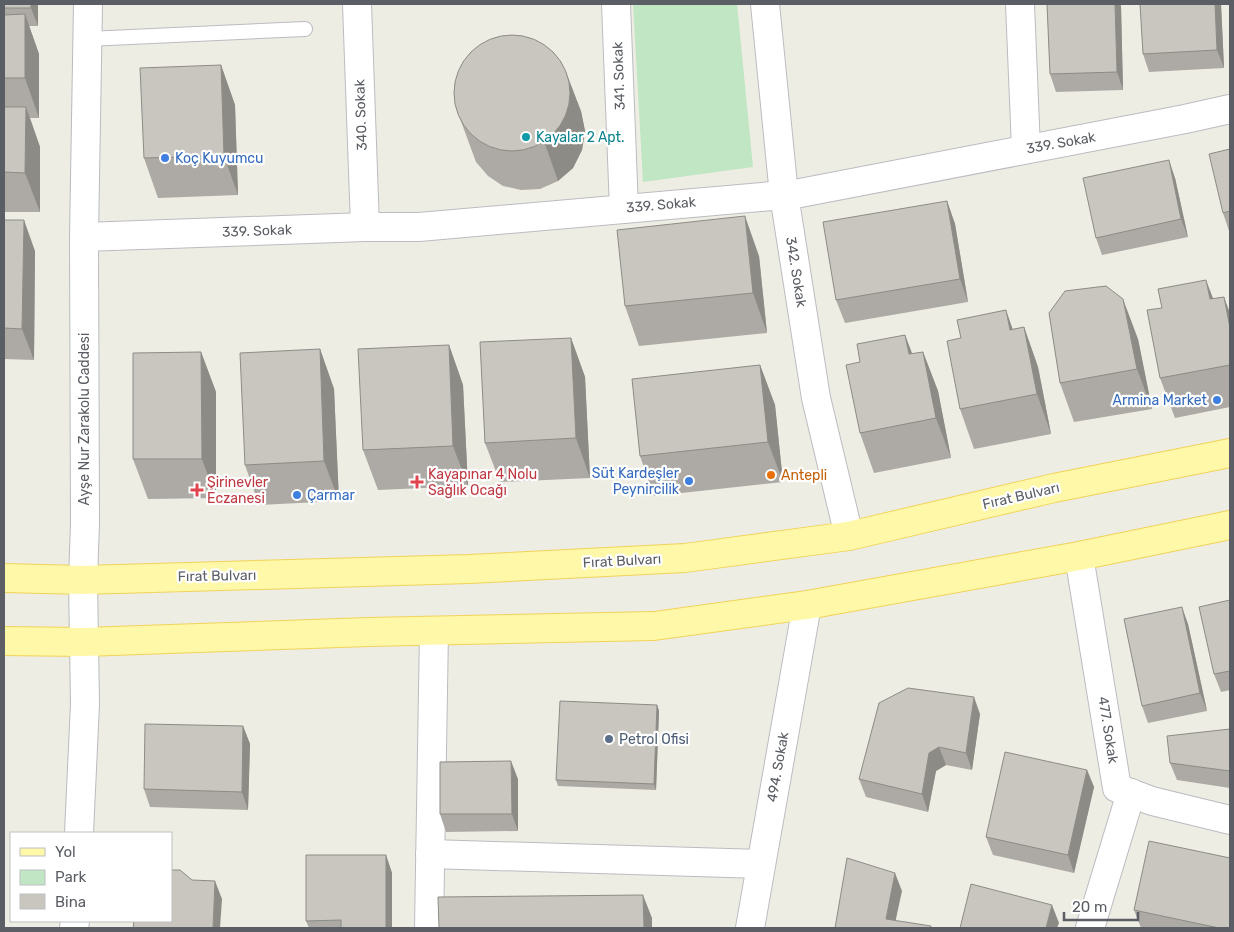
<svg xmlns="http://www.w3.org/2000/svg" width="1234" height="932" font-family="Rubik,sans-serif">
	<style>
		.green { fill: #c0e6c3 }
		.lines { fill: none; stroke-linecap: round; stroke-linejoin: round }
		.lane-casing { stroke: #bbbcc2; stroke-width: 16 }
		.street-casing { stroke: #bbbcc2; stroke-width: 30 }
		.secondary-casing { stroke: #b9bbc1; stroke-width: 30 }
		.primary-casing { stroke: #f1d35a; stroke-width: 30 }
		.lane { stroke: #fff; stroke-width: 14 }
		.street { stroke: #fff; stroke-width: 28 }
		.secondary { stroke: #fff; stroke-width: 28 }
		.primary { stroke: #fff8a8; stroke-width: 28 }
		.wall { fill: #adaaa5 }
		.shaded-wall { fill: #8d8b86 }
		.building { fill: #c9c6c0; stroke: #8d8b86 }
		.culture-dot { fill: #0f9aa8; stroke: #fff; stroke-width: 2 }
		.shop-dot { fill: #3f7fe0; stroke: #fff; stroke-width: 2 }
		.food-dot { fill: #e8710a; stroke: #fff; stroke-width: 2 }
		.health-dot { fill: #e0444e; stroke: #fff; stroke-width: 2 }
		.service-dot { fill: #5c6f8a; stroke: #fff; stroke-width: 2 }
		.labels { text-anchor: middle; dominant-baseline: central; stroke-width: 4.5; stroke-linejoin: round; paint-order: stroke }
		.street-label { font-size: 14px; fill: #5b5e64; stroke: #fff }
		.culture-label { font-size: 14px; fill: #0d838f; stroke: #fff; text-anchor: start }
		.shop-label { font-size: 14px; fill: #366cbe; stroke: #fff; text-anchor: start }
		.health-label { font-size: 14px; fill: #be3a42; stroke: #fff; text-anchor: start }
		.food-label { font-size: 14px; fill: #c56008; stroke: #fff; text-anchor: start }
		.service-label { font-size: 14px; fill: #4e5e75; stroke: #fff; text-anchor: start }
	</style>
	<rect width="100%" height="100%" fill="#eeede3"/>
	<path class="green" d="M633,4H737L753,167L643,182Z"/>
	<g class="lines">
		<defs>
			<path id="lane" d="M87,39L305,29"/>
			<g id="street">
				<path d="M357,4L365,227"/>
				<path d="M616,4L624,209"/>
				<path d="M765,4L784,195L816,398L849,536"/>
				<path d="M1020,4L1026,149"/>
				<path d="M84,237L365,227H419L795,194L1185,119L1230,109"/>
				<path d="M1079,556L1117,788L1152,801L1230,820"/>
				<path d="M430,854L761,864"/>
				<path d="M429,928L434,631"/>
				<path d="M750,928L807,605"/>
				<path d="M1090,928L1131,793"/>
			</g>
			<g id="secondary">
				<path d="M79,833L85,704L83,580L85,523L84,237L88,4"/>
				<path d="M74,928L75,921"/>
			</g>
			<g id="primary">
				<path d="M4,578L83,580L469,569L685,558L849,536L1054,488L1230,453"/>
				<path d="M4,641L84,642L368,632L654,626L807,605L1079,556L1230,525"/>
			</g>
		</defs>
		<use href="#lane" class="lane-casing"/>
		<use href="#street" class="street-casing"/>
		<use href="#secondary" class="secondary-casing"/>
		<use href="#primary" class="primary-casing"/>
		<use href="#lane" class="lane"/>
		<use href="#street" class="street"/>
		<use href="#secondary" class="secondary"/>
		<use href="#primary" class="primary"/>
	</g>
	<g class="wall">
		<path d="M4,4H38V26H29L39,54V118H30L40,147V212H4Z"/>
		<path d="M1047,4H1120L1121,6L1123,90L1056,92L1050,74Z"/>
		<path d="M1221,4L1224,68L1149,72L1143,54Z"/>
		<path d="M221,65L235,105L238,195L158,198L144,158Z"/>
		<path d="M455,105L581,111L585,131L582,150L573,168L558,181L540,189L521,190L503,186L488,176L476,162Z"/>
		<path d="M1230,149V230L1229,231L1223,213Z"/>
		<path d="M1175,178L1188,237L1102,255L1096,238Z"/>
		<path d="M947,201L955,224L968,302L845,323L836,300Z"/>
		<path d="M4,220L35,251L34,360L4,359Z"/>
		<path d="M759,256L767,333L639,346L625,306Z"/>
		<path d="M1213,299L1230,313V407L1175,418L1160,378Z"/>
		<path d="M1024,327L1038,367L1051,434L974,449L960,409L1013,329Z"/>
		<path d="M905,335L912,354L923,352L938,391L951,458L874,473L860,433V362Z"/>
		<path d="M571,338L585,377L590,478L500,482L485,443Z"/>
		<path d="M1138,339L1152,409L1074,422L1060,383Z"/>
		<path d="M449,345L463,385L468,486L378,490L363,450Z"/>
		<path d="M320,349L334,389L339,501L259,505L245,465Z"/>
		<path d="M201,352L216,392V498L148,499L133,459Z"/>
		<path d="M760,365L775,405L783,482L654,496L640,456Z"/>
		<path d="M1230,600V690L1221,692L1214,674Z"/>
		<path d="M1188,624L1207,711L1148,723L1142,706Z"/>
		<path d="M657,705L659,711L656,790L558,786L556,780Z"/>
		<path d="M980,714L972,770L946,765L936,771L928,812L866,797L859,779Z"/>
		<path d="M243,726L250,744L248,810L150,807L144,789Z"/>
		<path d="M1230,729V788L1177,780L1170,763Z"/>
		<path d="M1087,770L1094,787L1074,873L993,855L986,837Z"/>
		<path d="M518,779V831L446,832L440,814Z"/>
		<path d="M386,855L392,873V928H309L306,921Z"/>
		<path d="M1134,910L1230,928H1141Z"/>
	</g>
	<g class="shaded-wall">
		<path d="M31,4H38V26L31,8Z"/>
		<path d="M1115,4H1120L1121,6L1123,90L1117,72Z"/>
		<path d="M1215,4H1221L1224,68L1217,50Z"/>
		<path d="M25,14L39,54V118L25,78Z"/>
		<path d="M221,65L235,105L238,195L224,156Z"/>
		<path d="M566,72L581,111L585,131L582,150L573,168L558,181L544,141Z"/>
		<path d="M26,107L40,147V212L25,173Z"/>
		<path d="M1169,160L1175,178L1188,237L1181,219Z"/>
		<path d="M947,201L955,224L968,302L960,279Z"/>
		<path d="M745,216L759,256L767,333L753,293Z"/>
		<path d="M24,220L35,251L34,360L22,329Z"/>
		<path d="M1206,280L1221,319L1210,299Z"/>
		<path d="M1224,297L1230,313V328Z"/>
		<path d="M1123,299L1138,339L1152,409L1137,369Z"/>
		<path d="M1006,310L1020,350L1010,330Z"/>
		<path d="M1024,327L1038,367L1051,434L1037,394Z"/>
		<path d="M905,335L920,374L909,354Z"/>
		<path d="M571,338L585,377L590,478L576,438Z"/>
		<path d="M449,345L463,385L468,486L453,446Z"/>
		<path d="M320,349L334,389L339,501L324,461Z"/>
		<path d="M201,352L216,392V498L202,459Z"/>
		<path d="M923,352L938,391L951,458L936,418Z"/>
		<path d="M760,365L775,405L783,482L768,442Z"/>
		<path d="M1182,607L1188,624L1207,711L1200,693Z"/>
		<path d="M974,697L980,714L972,770L966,753Z"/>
		<path d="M657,705L659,711L656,790L654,784Z"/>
		<path d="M243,726L250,744L248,810L242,792Z"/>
		<path d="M939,747L946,765L936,771L928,812L922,794L929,753Z"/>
		<path d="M511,761L518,779V831L512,814Z"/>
		<path d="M1087,770L1094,787L1074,873L1068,855Z"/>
		<path d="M386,855L392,873V928H386Z"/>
		<path d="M895,873L902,891L894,928L886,919Z"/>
		<path d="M215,881L222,899L220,928H213Z"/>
		<path d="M643,895L652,918V928H644Z"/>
		<path d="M1052,905L1059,923L1057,928H1046Z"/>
	</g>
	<g class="building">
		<rect x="4" y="4" width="27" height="4"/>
		<path d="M1047,4H1115L1117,72L1050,74Z"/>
		<path d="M1140,4H1215L1217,50L1143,54Z"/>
		<path d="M25,14V78H4V15Z"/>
		<circle cx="512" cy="93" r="58"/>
		<path d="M221,65L224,156L144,158L140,68Z"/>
		<path d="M4,107H26L25,173L4,172Z"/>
		<path d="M1230,149V211L1223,213L1209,154Z"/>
		<path d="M1169,160L1181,219L1096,238L1083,178Z"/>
		<path d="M947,201L960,279L836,300L823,222Z"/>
		<path d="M745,216L753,293L625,306L617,230Z"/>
		<path d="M4,220H24L22,329L4,328Z"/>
		<path d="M1206,280L1210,299L1224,297L1230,328V365L1160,378L1147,310L1162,308L1158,289Z"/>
		<path d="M1106,286L1123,299L1137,369L1060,383L1049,313L1065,291Z"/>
		<path d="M1006,310L1010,330L1024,327L1037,394L960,409L947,341L961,338L957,320Z"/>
		<path d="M905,335L909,354L923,352L936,418L860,433L846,365L860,362L857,344Z"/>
		<path d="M571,338L576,438L485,443L480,342Z"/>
		<path d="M449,345L453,446L363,450L358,349Z"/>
		<path d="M320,349L324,461L245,465L240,353Z"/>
		<path d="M201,352L202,459H133V353Z"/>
		<path d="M760,365L768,442L640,456L632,379Z"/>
		<path d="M1230,600V671L1214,674L1199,607Z"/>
		<path d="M1182,607L1200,693L1142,706L1124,619Z"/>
		<path d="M908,688L974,697L966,753L939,747L929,753L922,794L859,779L879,703Z"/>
		<path d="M560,701L657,705L654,784L556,780Z"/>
		<path d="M145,724L243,726L242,792L144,789Z"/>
		<path d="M1230,729V771L1170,763L1167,736Z"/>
		<path d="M1005,752L1087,770L1068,855L986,837Z"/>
		<path d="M511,761L512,814H440V762Z"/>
		<path d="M1149,841L1230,858V928H1219L1134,910Z"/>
		<path d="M306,855H386V928H341V920L306,921Z"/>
		<path d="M847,858L895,873L886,919L931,926V928H835Z"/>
		<path d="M171,870H180L192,880L215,881L213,928H133L134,921H171Z"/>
		<path d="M971,884L1052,905L1046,928H960Z"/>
		<path d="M643,895L644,928H439L438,897Z"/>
	</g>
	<circle class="culture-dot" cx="526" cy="137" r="5"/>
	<g class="shop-dot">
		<circle cx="165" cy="158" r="5"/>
		<circle cx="1217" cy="400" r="5"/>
		<circle cx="689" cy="481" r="5"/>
		<circle cx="297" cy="495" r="5"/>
	</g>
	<circle class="food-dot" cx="771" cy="475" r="5"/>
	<g class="health-dot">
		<path d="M414.5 474.5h5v5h5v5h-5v5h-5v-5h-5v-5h5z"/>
		<path d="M194.5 482.5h5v5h5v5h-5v5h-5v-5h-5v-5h5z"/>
	</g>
	<circle class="service-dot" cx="609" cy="739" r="5"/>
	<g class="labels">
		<g class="street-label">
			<text transform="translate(619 76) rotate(-92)">341. Sokak</text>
			<text transform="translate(361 115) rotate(-92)">340. Sokak</text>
			<text transform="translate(1061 143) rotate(-10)">339. Sokak</text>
			<text transform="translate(661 205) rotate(-5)">339. Sokak</text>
			<text transform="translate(257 231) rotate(-2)">339. Sokak</text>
			<text transform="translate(796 272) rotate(81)">342. Sokak</text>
			<text transform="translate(84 419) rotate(-90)">Ayşe Nur Zarakolu Caddesi</text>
			<text transform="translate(1021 496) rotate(-13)">Fırat Bulvarı</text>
			<text transform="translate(622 561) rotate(-3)">Fırat Bulvarı</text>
			<text transform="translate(217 576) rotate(-1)">Fırat Bulvarı</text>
			<text transform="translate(1108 730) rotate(81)">477. Sokak</text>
			<text transform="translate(778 767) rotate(-80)">494. Sokak</text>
		</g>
		<g class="culture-label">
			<text x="536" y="137">Kayalar 2 Apt.</text>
		</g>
		<g class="shop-label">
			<text x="175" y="158">Koç Kuyumcu</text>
			<text x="1207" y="400" text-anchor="end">Armina Market</text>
			<text x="679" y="473" text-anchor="end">Süt Kardeşler<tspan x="679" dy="16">Peynircilik</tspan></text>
			<text x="307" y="495">Çarmar</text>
		</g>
		<g class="health-label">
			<text x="428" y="474">Kayapınar 4 Nolu<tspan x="428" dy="16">Sağlık Ocağı</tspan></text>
			<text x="207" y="482">Şirinevler<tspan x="207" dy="16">Eczanesi</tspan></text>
		</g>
		<g class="food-label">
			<text x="781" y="475">Antepli</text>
		</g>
		<g class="service-label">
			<text x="619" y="739">Petrol Ofisi</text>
		</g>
	</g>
	<rect width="1234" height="932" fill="none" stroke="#5b5e64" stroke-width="10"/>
	<rect x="10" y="832" width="162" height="90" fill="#ffffff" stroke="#bdbfc1"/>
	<rect x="20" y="848" width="25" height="8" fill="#fff8a8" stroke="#bdbfc1"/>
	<text x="55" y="857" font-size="15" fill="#5b5e64">Yol</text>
	<rect x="20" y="870" width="25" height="15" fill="#c0e6c3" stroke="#bdbfc1"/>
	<text x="55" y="882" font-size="15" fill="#5b5e64">Park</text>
	<rect x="20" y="894" width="25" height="15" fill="#c9c6c0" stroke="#bdbfc1"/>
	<text x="55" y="907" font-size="15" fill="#5b5e64">Bina</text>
	<path d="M1064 912v8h74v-8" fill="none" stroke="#5b5e64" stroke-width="2.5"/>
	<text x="1072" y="912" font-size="15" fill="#5b5e64" stroke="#ffffff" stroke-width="4" paint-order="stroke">20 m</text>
</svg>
